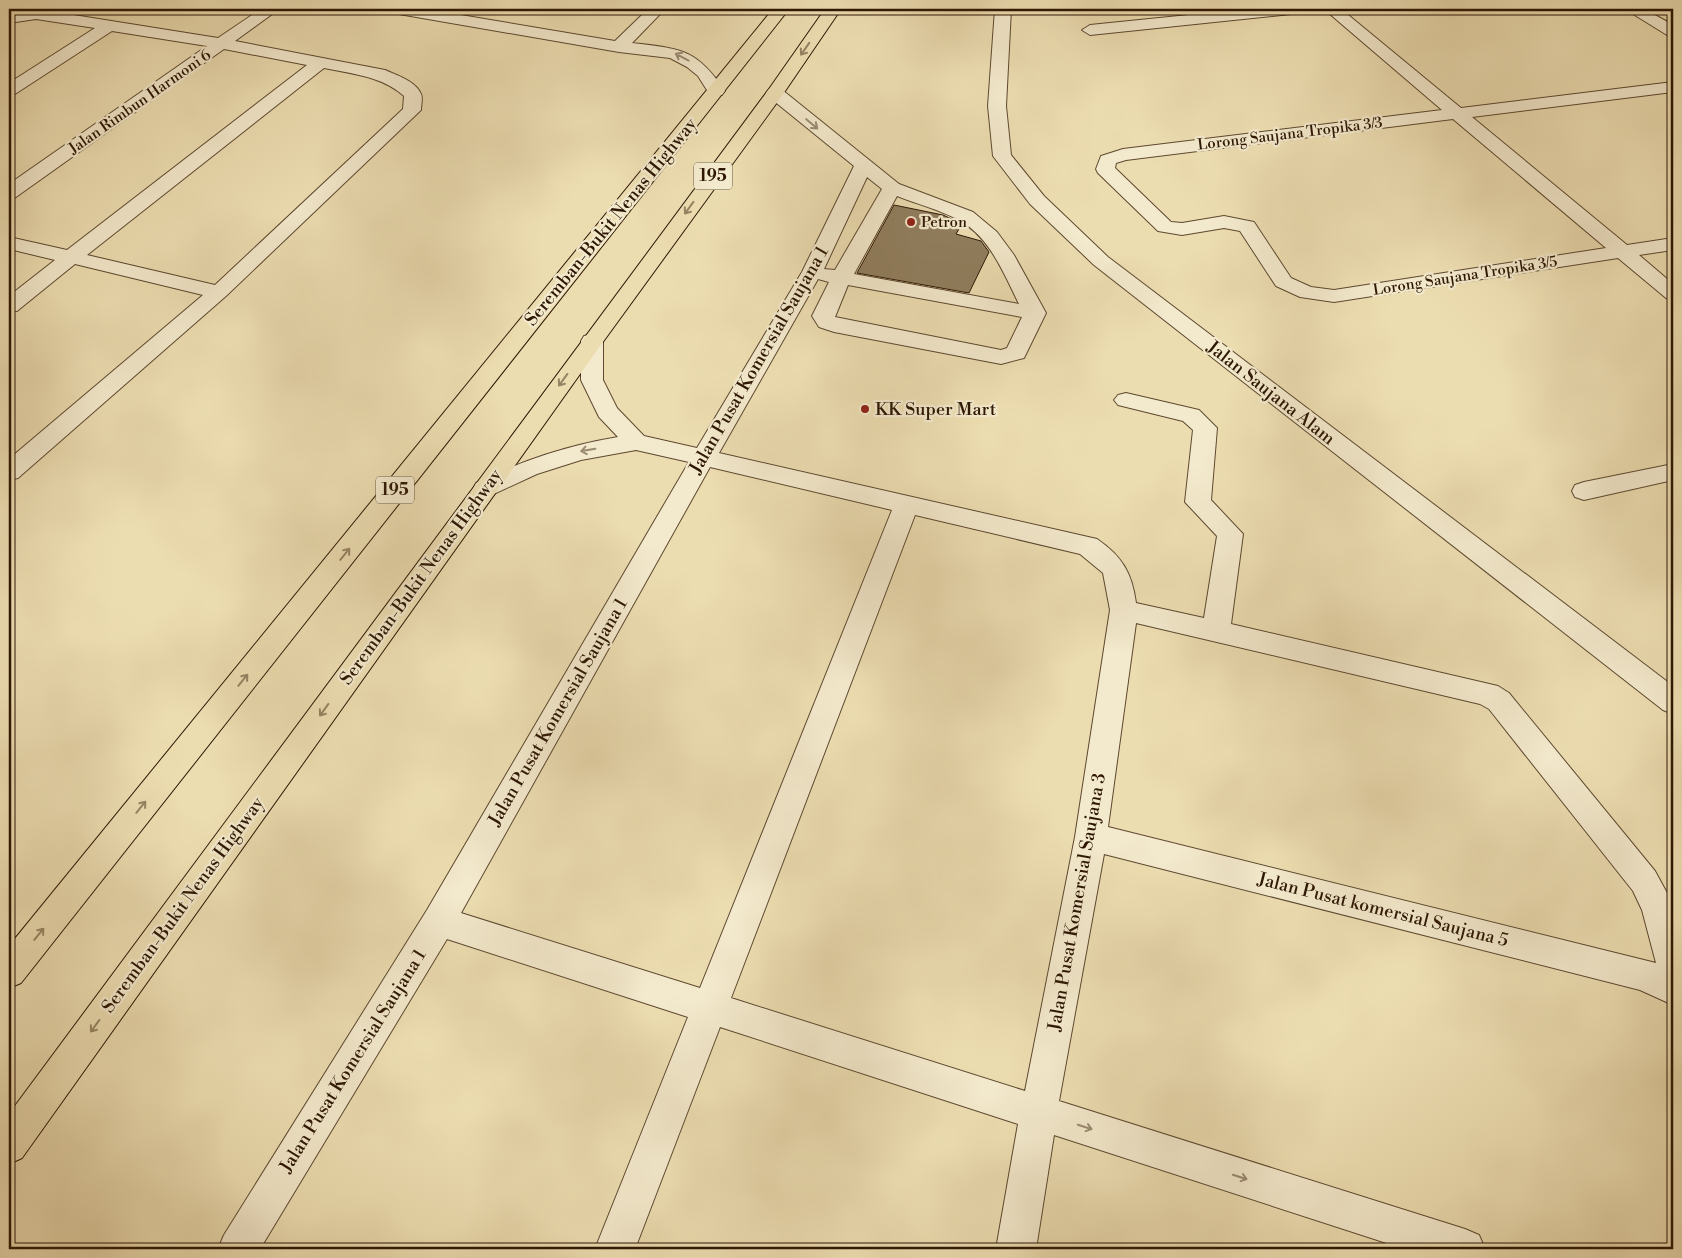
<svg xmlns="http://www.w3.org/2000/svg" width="1682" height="1258" font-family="'Libre Bodoni',serif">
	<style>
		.building { fill: #907e5e; stroke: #2d1704 }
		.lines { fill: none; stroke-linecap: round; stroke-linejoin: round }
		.minor-casing { stroke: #5d482f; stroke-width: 2 }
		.highway-casing { stroke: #2d1704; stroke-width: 2 }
		.minor { fill: #f3e9cc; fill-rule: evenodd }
		.highway { fill: #ecddb1; fill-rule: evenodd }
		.oneway { stroke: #968463 }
		.oneway2 { stroke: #9a8a72 }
		.poi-dot { fill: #8f2418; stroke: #f3e9cc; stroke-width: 2 }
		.labels { text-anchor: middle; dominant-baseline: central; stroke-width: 4.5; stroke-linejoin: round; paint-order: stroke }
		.far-street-label { font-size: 15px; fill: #2d1704; stroke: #f3e9cc }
		.far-poi-label { font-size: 15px; fill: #2d1704; stroke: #f3e9cc; text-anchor: start }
		.shield { fill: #f3e9cc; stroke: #685640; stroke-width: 1 }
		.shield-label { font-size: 16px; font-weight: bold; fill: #2d1704 }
		.street-label { font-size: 18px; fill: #2d1704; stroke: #f3e9cc }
		.poi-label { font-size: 18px; fill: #2d1704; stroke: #f3e9cc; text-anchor: start }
	</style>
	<rect width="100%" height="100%" fill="#ecddb1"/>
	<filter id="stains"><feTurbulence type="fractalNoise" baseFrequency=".004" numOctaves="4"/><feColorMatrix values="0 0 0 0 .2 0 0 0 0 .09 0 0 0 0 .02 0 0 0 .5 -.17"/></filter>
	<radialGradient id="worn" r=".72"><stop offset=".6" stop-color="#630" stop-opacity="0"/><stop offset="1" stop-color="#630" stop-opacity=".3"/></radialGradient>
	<path class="building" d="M894,205L943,215L962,224L956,234L981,241L989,252L969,293L857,273Z"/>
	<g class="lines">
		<defs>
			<g id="minor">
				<path d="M36,9L218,38L261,9H279L235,41L385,70C396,75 416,81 421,94C423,98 421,105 421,110L226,296L18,478L9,480V459L203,295L75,264L17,311L9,312V296L55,260L9,249V237L67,250L307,65L224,49L16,197L9,199V184L207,46L112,31L15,94L9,95V83L95,28L36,19L9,23V13ZM324,68C352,74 382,76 404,96L403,109L215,285L87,255Z"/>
				<path d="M391,9H425L615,41L648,9H665L632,43C681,49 696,48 725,91L722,95H710L698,76L687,67L670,58L619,52L399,14Z"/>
				<path d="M995,9H1011L1006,106L1011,155L1044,196L1108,257L1673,686V714L1663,710L1094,265L1030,204L993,156L988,106Z"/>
				<path d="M1248,9H1299L1291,14L1090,35L1082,30L1090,25Z"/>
				<path d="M1324,9H1341L1461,108L1673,82V92L1472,117L1627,245L1673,238V250L1639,255L1673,284V300L1666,298L1618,258L1334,302L1300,297L1276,286L1240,231L1224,228L1182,235L1158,231L1098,173L1096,169L1101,156L1123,149L1442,110ZM1453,119L1606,248L1334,290L1311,287L1291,278L1254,222L1224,216L1182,223L1171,222L1115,168L1116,163L1126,160Z"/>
				<path d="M1625,9H1644L1673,25V37L1667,35Z"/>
				<path d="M775,88L781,89L899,184L973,212L997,232L1014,255L1046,313L1024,358L1001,364L834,332L819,327L812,316L829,282L818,279L719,453L1097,539C1122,556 1132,573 1136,603L1204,618L1217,536L1185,502L1193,430L1183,421L1118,405L1114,400L1118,395L1126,393L1199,410L1217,428L1211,500L1243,534L1231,624L1498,686L1509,693L1655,871L1673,904V1005L1640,990L1104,854L1059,1101L1465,1229L1479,1235L1485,1249H1405L1054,1135L1036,1249H996L1018,1124L720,1027L635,1249H595L688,1017L447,939L260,1249H218L224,1235L427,910L689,462L636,450L581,460L537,474L485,498L476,495L473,489L476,483C524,460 565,446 618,437L599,417L581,380V341L584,336L592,334L600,336L603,341V380L617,408L644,436L697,448L802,272L854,166L769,97L766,93L769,89ZM867,177L882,189L835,270L824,269ZM897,196C917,204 940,210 959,220C990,237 1004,274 1019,304L854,274ZM848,285L1022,317L1007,348L1001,350L835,317ZM710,467L892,510L700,988L461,913ZM915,515L1080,554L1103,573L1110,610L1075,837L1025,1091L731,998ZM1136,623L1480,704L1489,709L1633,891L1642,910L1656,963L1108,827Z"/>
				<path d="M1673,464V480L1584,500L1575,497L1572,491L1575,485L1584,482Z"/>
			</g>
			<g id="highway">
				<path d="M773,9H789L21,983L9,988V946Z"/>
				<path d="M825,9H841L781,97L600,346L22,1158L9,1164V1114L769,89Z"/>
			</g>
		</defs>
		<use href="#minor" class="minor-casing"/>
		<use href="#highway" class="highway-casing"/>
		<use href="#minor" class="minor"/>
		<use href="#highway" class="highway"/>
	</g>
	<defs><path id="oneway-shaft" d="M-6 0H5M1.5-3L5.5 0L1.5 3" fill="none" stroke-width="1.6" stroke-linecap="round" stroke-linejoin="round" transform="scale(1.25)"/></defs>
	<g class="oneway">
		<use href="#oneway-shaft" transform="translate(805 49) rotate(125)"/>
		<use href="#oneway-shaft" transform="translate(689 208) rotate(126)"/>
		<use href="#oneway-shaft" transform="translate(563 380) rotate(126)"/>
		<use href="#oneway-shaft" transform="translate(345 554) rotate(-51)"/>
		<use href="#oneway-shaft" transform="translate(243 680) rotate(-51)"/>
		<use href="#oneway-shaft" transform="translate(324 710) rotate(126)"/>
		<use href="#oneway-shaft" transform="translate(141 807) rotate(-51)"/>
		<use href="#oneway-shaft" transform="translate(39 934) rotate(-51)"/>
		<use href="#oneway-shaft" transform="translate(95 1026) rotate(126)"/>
	</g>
	<g class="oneway2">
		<use href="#oneway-shaft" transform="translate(682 57) rotate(-152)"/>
		<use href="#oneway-shaft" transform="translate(812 124) rotate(40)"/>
		<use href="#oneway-shaft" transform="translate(588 450) rotate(170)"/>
		<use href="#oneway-shaft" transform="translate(1085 1127) rotate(18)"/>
		<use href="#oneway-shaft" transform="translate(1240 1177) rotate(18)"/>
	</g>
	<g class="poi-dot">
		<circle cx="911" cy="222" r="5"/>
		<circle cx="865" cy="409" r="5"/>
	</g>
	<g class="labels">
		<g class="far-street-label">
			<text transform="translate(140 102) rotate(-35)">Jalan Rimbun Harmoni 6</text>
			<text transform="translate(1290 134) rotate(-7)">Lorong Saujana Tropika 3/3</text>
			<text transform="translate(1465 276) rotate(-9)">Lorong Saujana Tropika 3/5</text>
		</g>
		<g class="far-poi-label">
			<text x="921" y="222">Petron</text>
		</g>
		<g class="shield">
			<rect x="694" y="162.5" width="38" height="27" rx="4"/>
			<rect x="376" y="476.5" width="38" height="27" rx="4"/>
		</g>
		<g class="shield-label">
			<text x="713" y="176">195</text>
			<text x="395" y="490">195</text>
		</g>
		<g class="street-label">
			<text transform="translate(611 222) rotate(-51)">Seremban-Bukit Nenas Highway</text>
			<text transform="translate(759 360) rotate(-60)">Jalan Pusat Komersial Saujana 1</text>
			<text transform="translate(1271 393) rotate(38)">Jalan Saujana Alam</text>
			<text transform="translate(421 577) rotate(-54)">Seremban-Bukit Nenas Highway</text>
			<text transform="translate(558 712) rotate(-60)">Jalan Pusat Komersial Saujana 1</text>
			<text transform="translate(1077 902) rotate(-80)">Jalan Pusat Komersial Saujana 3</text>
			<text transform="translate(183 905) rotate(-54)">Seremban-Bukit Nenas Highway</text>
			<text transform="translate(1383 910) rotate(14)">Jalan Pusat komersial Saujana 5</text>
			<text transform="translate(353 1061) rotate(-58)">Jalan Pusat Komersial Saujana 1</text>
		</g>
		<g class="poi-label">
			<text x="875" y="409">KK Super Mart</text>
		</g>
	</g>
	<rect width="1682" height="1258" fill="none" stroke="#ecddb1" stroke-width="30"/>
	<rect x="10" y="10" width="1662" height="1238" fill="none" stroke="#2d1704" stroke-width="2.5"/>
	<rect x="15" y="15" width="1652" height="1228" fill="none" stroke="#2d1704"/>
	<rect width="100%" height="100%" filter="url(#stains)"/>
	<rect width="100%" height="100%" fill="url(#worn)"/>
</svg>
